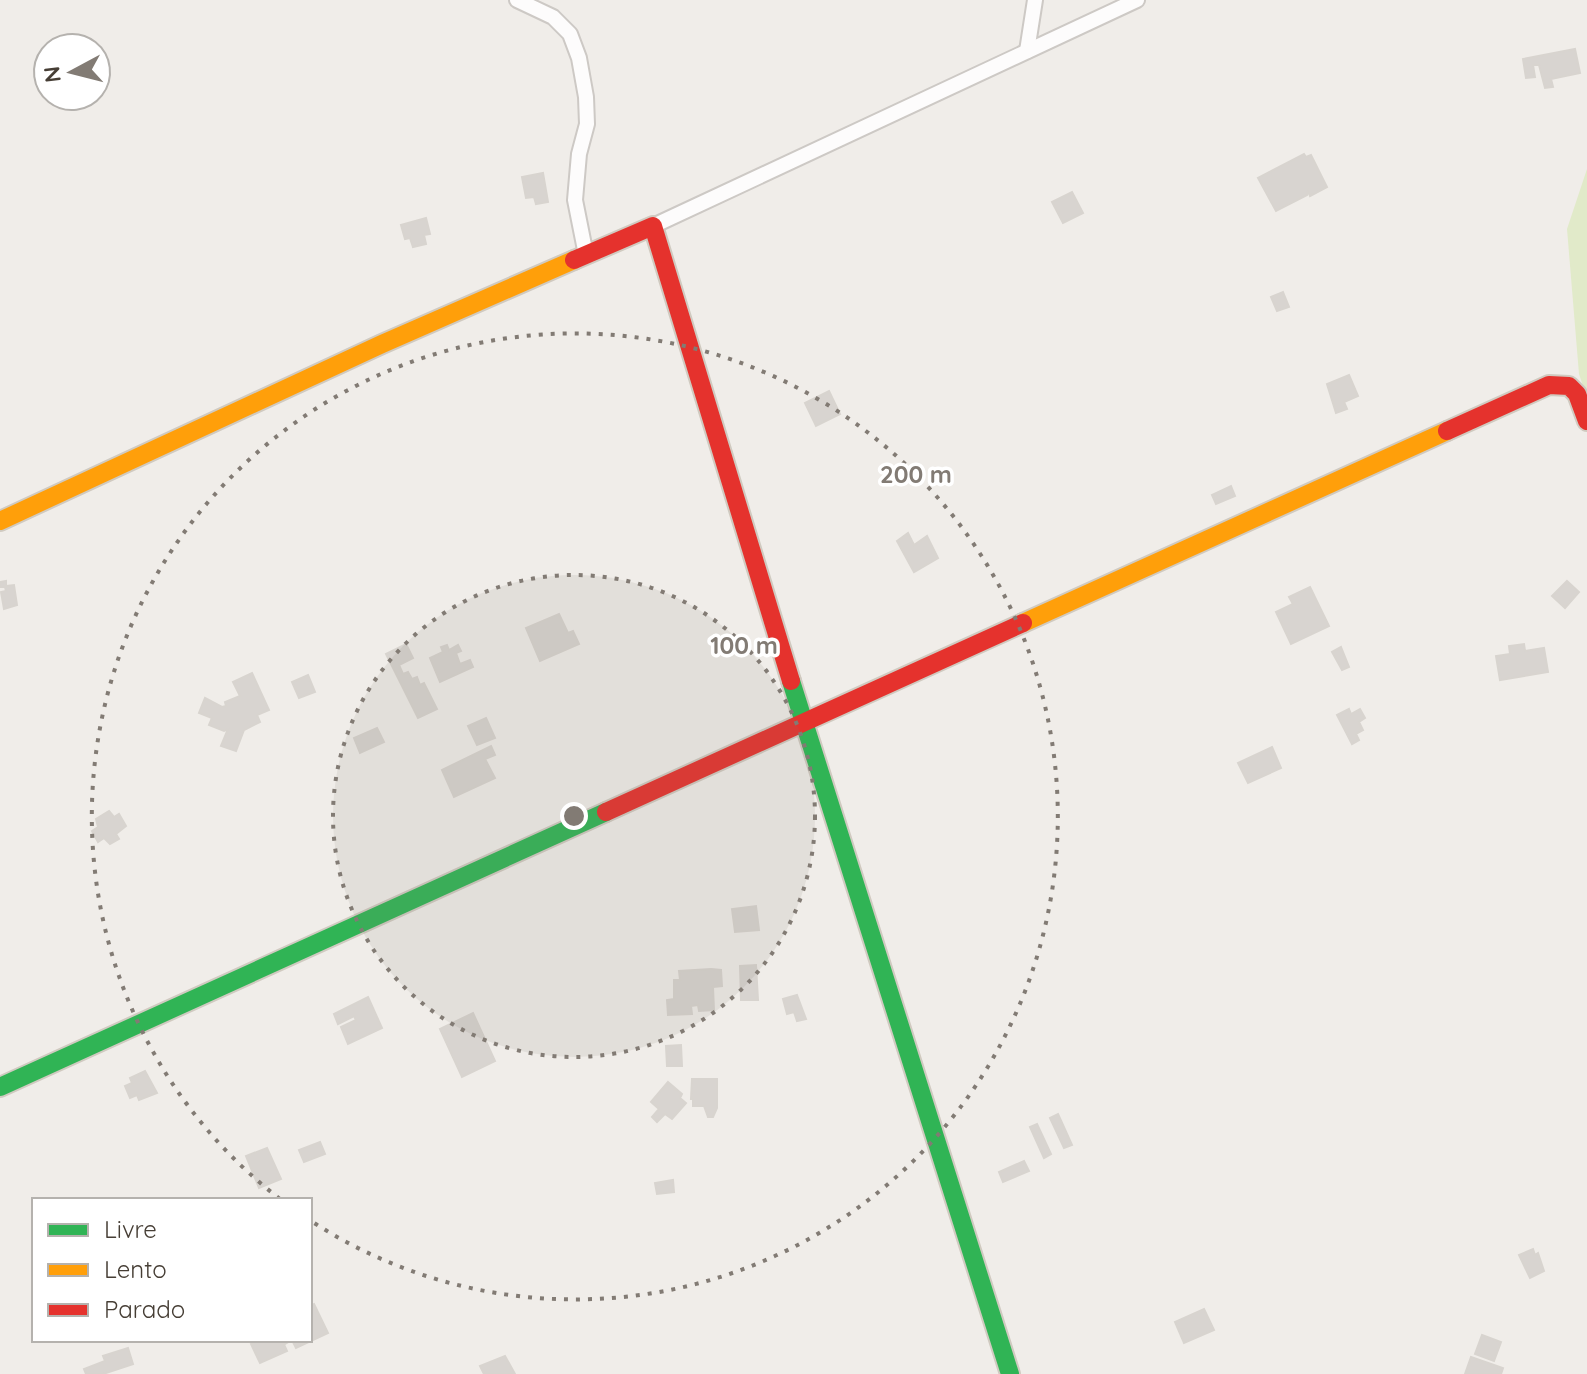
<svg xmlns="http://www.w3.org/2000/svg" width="1587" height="1374" font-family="Quicksand,sans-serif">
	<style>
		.green { fill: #e1eac9 }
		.building { fill: #d8d4d0; stroke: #d8d4cf; stroke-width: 2 }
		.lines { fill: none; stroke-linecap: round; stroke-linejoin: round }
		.street-casing { stroke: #cdc9c5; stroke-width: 18 }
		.fast-casing { stroke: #d0cac0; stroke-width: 22 }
		.slow-casing { stroke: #d0cac0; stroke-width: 22 }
		.jam-casing { stroke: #d0cac0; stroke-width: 22 }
		.street { stroke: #fdfcfc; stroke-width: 14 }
		.fast { stroke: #30b455; stroke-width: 18 }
		.slow { stroke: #ff9f0a; stroke-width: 18 }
		.jam { stroke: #e5322d; stroke-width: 18 }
		.ring { fill: none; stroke: #827b74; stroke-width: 4; stroke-dasharray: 4 8 }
		.centre { fill: #827b74; stroke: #fff; stroke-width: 4 }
		.ring-label { font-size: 24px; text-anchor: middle; font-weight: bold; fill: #827b74; stroke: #fff; stroke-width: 7; stroke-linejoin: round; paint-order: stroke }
	</style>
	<rect width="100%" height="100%" fill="#f0ede9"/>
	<path class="green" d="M1587,169V398L1579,374L1567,229Z"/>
	<g class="building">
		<path d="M1575,49L1580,73L1551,79L1553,87L1545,88L1539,65H1533L1535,77L1526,78L1523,59Z"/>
		<path d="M1304,154L1306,157L1311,155L1327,187L1310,196L1308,191L1307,195L1276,211L1258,178Z"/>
		<path d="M543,173L548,202L536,204L534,197L526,198L522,177Z"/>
		<path d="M1072,192L1083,213L1063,223L1052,202Z"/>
		<path d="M426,218L430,234L424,235L426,244L413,247L410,238L405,239L401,225Z"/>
		<path d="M1283,292L1289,307L1277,311L1271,297Z"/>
		<path d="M1349,375L1358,396L1344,402L1347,409L1336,413L1327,384Z"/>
		<path d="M829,391L840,414L816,426L805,403Z"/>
		<path d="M1231,486L1235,496L1216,504L1212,495Z"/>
		<path d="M908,533L914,545L927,536L938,558L914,572L897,541Z"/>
		<path d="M6,581V586L14,585L17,605L4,609L1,592L6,591L5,587H0V582Z"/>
		<path d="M1567,581L1579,592L1565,608L1552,596Z"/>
		<path d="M1310,587L1329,626L1291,644L1276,612L1293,604L1289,597Z"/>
		<path d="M559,614L568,633L573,631L579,644L540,661L526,628Z"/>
		<path d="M406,644L413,658L399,665L403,674L408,672L412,679L417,677L420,685L424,683L437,709L418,718L386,654Z"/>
		<path d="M1524,644L1525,651L1544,648L1548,672L1500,680L1496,656L1510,654L1509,646Z"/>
		<path d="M447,645L449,650L458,645L461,651L456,653L460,664L470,660L473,667L440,682L430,658L443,652L441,647Z"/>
		<path d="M1341,647L1349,667L1342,670L1332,652Z"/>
		<path d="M252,673L269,710L257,715L260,722L244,730L236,751L221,746L228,729L224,731L209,725L212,718L199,713L205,698L222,707L226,706L225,702L240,696L233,682Z"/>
		<path d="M308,675L315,692L299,698L292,682Z"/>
		<path d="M1349,709L1351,714L1360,709L1365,718L1359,722L1363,730L1356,734L1359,740L1352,744L1337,715Z"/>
		<path d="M486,718L495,738L477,745L468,726Z"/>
		<path d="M377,728L384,742L360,753L354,738Z"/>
		<path d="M491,746L495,755L485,759L495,778L454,797L442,770Z"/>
		<path d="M1272,747L1281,768L1248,783L1238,763Z"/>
		<path d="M109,811L114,817L119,814L126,826L116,834L119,839L110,844L104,838L98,842L92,831L98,827L96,819Z"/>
		<path d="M756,906L759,930L735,932L732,909Z"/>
		<path d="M756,965L758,1000H741L740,966Z"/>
		<path d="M711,969L721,970L722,986L713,987L714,1010L699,1011L698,1005L691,1006L692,1014L668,1015L667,1000L674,999V980H680L679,971Z"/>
		<path d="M797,995L806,1019L797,1021L794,1012L787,1014L783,999Z"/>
		<path d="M368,997L382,1028L348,1044L341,1027L356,1020L354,1016L338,1024L334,1014Z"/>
		<path d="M473,1013L495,1061L462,1077L440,1029Z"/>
		<path d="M681,1045L682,1066H667L666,1046Z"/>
		<path d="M145,1071L157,1093L139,1100L137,1095L130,1098L125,1086L132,1083L130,1078Z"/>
		<path d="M692,1079H717V1108L713,1117H708L704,1106H693V1099H691Z"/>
		<path d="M668,1082L682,1094L680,1098L686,1103L672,1119L665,1114L657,1122L652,1117L659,1109L651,1102Z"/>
		<path d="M1058,1114L1072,1145L1064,1148L1050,1118Z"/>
		<path d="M1037,1124L1051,1154L1044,1158L1030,1127Z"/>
		<path d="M320,1142L325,1154L304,1162L299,1150Z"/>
		<path d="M267,1148L281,1179L259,1188L246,1156Z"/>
		<path d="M1024,1161L1029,1171L1003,1182L999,1172Z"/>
		<path d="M673,1180L674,1192L657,1194L655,1183Z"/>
		<path d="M1533,1249L1535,1255L1538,1253L1544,1271L1530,1278L1519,1255Z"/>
		<path d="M314,1304L328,1333L296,1348L292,1340L285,1344L284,1340H310V1306Z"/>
		<path d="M1204,1309L1214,1330L1184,1343L1175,1322Z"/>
		<path d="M1482,1335L1501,1342L1494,1361L1475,1354Z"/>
		<path d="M259,1340H282L287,1351L260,1363L251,1344Z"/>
		<path d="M128,1348L133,1364L103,1374H86L84,1369L105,1361L103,1356Z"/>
		<path d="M505,1356L515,1374H484L480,1366Z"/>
		<path d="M1471,1357L1503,1368L1501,1374H1465Z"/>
	</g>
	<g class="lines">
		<defs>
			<g id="street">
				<path d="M517,0L553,17L570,34L579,58L586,97L587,124L579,154L575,200L586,255"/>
				<path d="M1027,51L1035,0"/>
				<path d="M653,226L1137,0"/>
			</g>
			<g id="fast">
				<path d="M791,681L1010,1374"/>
				<path d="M0,1087L606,812"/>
			</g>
			<g id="slow">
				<path d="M0,521L382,344L574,260"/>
				<path d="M1023,623L1447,431"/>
			</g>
			<g id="jam">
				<path d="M574,260L653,226L791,681"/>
				<path d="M1447,431L1549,385L1569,386L1577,394L1587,421"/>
				<path d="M606,812L1023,623"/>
			</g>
		</defs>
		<use href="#street" class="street-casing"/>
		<use href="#fast" class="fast-casing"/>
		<use href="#slow" class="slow-casing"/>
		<use href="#jam" class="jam-casing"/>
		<use href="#street" class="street"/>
		<use href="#fast" class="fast"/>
		<use href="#slow" class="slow"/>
		<use href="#jam" class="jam"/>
	</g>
	<circle cx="574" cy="816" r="241" fill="#827b74" fill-opacity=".12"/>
	<g class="ring">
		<circle cx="574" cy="816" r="241"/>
		<path d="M280 1199A483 483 0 1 1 311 1221"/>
	</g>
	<circle cx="574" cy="816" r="12" class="centre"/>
	<g class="ring-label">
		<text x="916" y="483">200 m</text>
		<text x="744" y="654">100 m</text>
	</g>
	<rect x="32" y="1198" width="280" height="144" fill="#ffffff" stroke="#b5b2ae" stroke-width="2"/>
	<rect x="48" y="1224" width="40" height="12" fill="#30b455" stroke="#b5b2ae" stroke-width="2"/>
	<text x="104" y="1238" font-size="24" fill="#463e35">Livre</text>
	<rect x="48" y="1264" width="40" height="12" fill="#ff9f0a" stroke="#b5b2ae" stroke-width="2"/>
	<text x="104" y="1278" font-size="24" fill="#463e35">Lento</text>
	<rect x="48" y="1304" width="40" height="12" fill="#e5322d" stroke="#b5b2ae" stroke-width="2"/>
	<text x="104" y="1318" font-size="24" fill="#463e35">Parado</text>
	<g transform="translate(72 72) rotate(263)"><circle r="38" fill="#ffffff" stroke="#b5b2ae" stroke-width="2"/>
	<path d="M0-6L14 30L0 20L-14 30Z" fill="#827b74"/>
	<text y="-12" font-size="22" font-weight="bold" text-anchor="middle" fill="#463e35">N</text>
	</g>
</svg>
